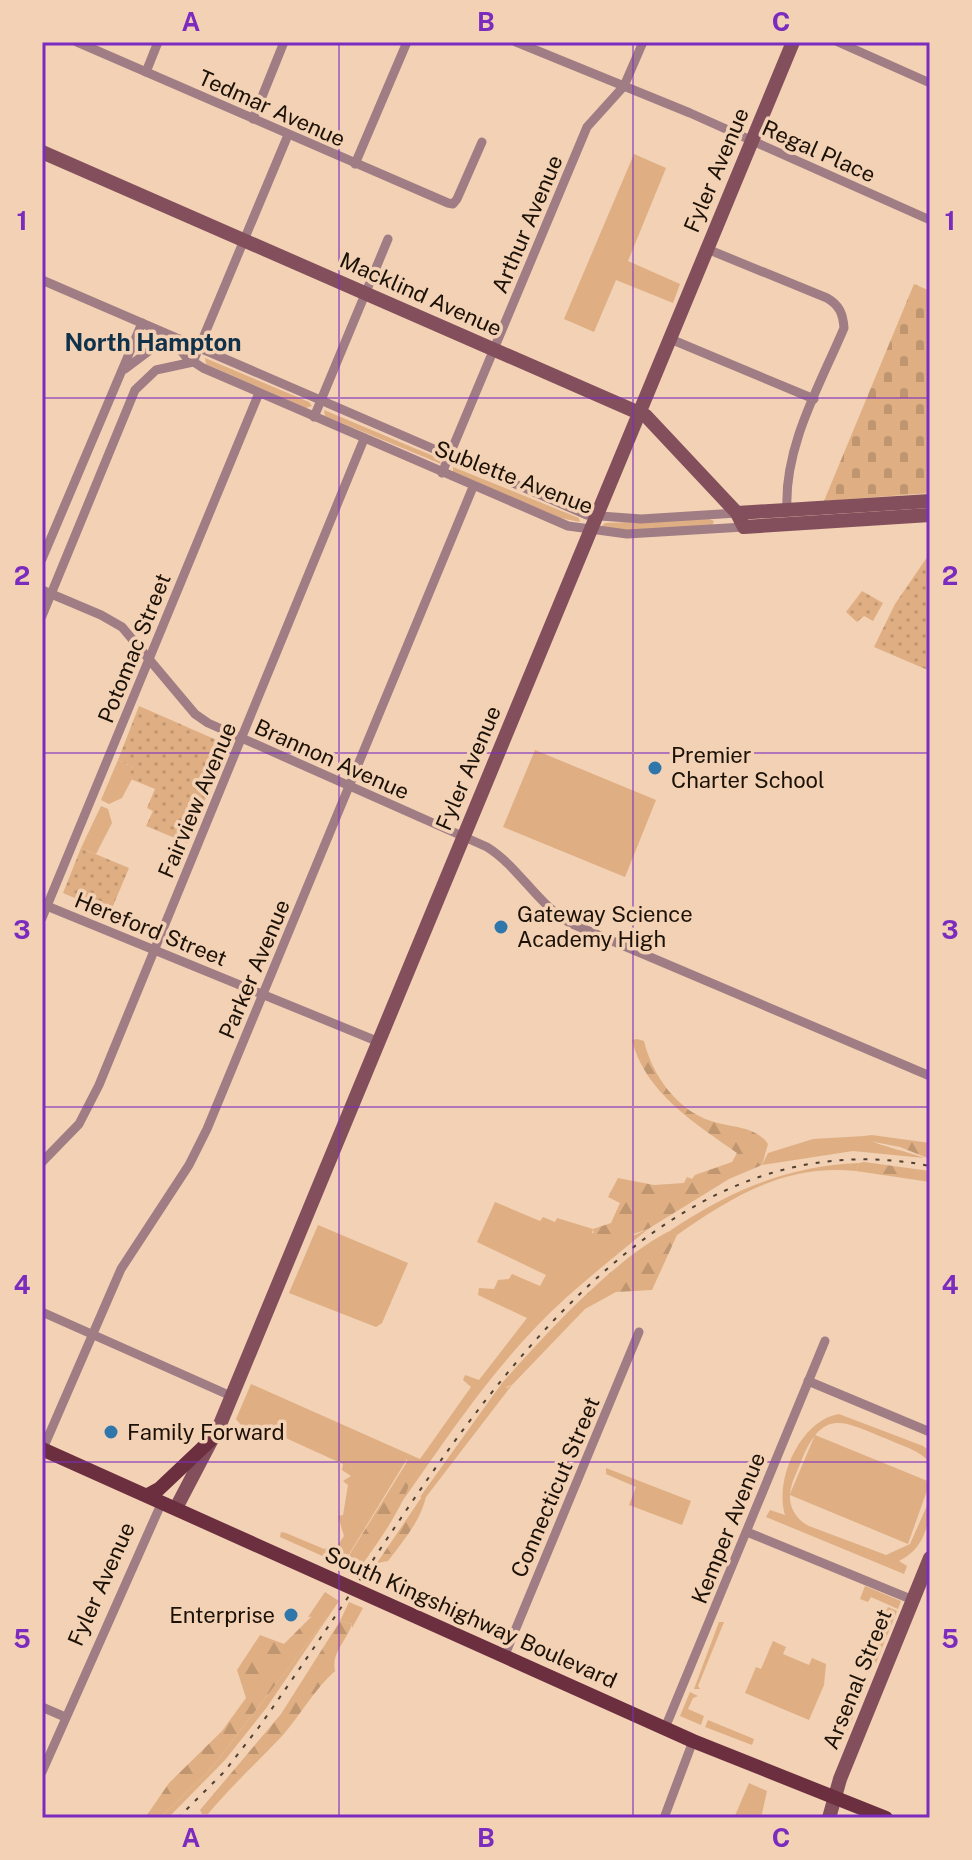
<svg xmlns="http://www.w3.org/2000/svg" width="972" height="1860" font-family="'Public Sans',sans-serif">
<defs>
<pattern id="forest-firs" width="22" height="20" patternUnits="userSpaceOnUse" patternTransform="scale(2)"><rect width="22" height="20" fill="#dfaf83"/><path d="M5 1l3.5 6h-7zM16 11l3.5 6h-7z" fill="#bf9670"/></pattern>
<pattern id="cemetery-stones" width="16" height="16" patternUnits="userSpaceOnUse" patternTransform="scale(2)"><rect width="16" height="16" fill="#dfaf83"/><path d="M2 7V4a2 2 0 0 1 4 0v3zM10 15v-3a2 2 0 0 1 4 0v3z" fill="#bf9670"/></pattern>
<pattern id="park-dots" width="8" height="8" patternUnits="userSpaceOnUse" patternTransform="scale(2)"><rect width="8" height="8" fill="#dfaf83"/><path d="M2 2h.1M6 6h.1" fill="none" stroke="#bf9670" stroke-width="1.8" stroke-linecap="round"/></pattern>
</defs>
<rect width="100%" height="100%" fill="#f2d1b4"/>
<g fill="#dfaf83">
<polygon points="634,154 666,168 628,261 680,284 673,303 616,280 594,332 564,319"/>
<polygon points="205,358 309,402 312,406 306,408 206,364"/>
<polygon points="324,410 438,458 441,464 325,416"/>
<polygon points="453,467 579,518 580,522 560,518 453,472"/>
<polygon points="709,519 714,521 712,526 631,531 600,528 605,523"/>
<polygon points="535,750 656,800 625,877 503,827"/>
<polygon points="118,760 133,767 129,777 132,779 122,798 109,804 101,800"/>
<polygon points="101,806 108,809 112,823 96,854 81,848"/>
<path d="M 864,1136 C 869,1144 911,1152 924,1158 L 853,1151 L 762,1165 L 768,1153 L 813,1139 Z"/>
<path d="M 859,1163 L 856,1171 C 785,1164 733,1196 677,1235 L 671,1230 C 730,1191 787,1166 859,1163 Z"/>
<path d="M 495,1202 L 540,1221 L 543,1217 L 555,1222 L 557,1218 L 593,1229 L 592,1233 L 635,1235 L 648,1229 C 610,1261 570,1291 536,1327 C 485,1380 444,1442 401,1503 L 408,1481 L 407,1459 L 348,1556 L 358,1567 L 356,1571 L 280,1537 L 281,1532 L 286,1533 L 324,1549 L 338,1545 L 344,1536 L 338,1516 L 343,1515 L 348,1485 L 343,1481 L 351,1476 L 342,1470 L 343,1464 L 268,1430 L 264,1435 L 241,1425 L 236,1419 L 251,1384 L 420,1459 L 471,1387 L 463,1380 L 465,1375 L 479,1380 L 527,1318 L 478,1295 L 479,1288 L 494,1289 L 498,1280 L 509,1279 L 512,1274 L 540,1286 L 546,1275 L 477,1242 Z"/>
<polygon points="318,1225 408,1263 382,1323 376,1327 289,1293"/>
<polygon points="502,1383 507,1388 512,1385 426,1497 420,1497"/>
<path d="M 839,1414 L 923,1446 L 930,1451 L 930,1463 C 920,1450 902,1446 887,1439 C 844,1422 824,1407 802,1459 C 798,1470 791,1482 790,1494 L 815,1435 L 930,1482 L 908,1544 L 790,1495 C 789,1508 797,1520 809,1526 L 886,1555 L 910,1544 L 930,1499 C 930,1524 924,1549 899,1561 L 907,1566 L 904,1574 L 766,1517 L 770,1510 L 785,1515 C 774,1479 801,1420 839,1414 Z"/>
<polygon points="606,1468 691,1501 682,1525 629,1505 636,1487 606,1474"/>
<polygon points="865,1586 901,1601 898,1609 871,1597 868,1602 860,1599"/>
<polygon points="325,1592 339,1601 267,1707 225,1760 168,1818 160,1818 210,1770 326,1619 325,1615 308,1617"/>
<polygon points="349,1602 363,1608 352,1628 352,1624 340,1621"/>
<polygon points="888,1607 897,1611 876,1663 866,1659"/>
<polygon points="719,1622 724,1622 698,1686 700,1689 694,1689"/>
<polygon points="773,1641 786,1647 783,1654 809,1665 812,1658 826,1664 824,1685 809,1720 745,1693 756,1667 761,1669"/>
<polygon points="858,1677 867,1683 848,1730 839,1726"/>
<polygon points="690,1692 698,1696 693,1698 688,1709 704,1716 701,1725 680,1716"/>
<polygon points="708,1720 754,1739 752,1745 705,1727"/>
<polygon points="749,1783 767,1791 761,1818 734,1818"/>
</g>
<g fill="url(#forest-firs)">
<path d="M 637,1039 L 644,1041 C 652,1075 677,1110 711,1121 C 730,1128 755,1125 768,1144 L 762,1165 L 729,1179 L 648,1229 L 622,1238 L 594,1236 L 593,1229 L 611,1223 L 620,1203 L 608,1197 L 618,1178 L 654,1185 L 684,1183 L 687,1177 L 692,1179 L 695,1175 L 732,1162 L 737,1153 C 696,1124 645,1093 632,1040 Z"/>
<polygon points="872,1135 930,1143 930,1159 900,1147 864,1140 864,1136"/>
<polygon points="864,1162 930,1171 930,1182 856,1171 859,1163"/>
<path d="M 674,1229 L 677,1235 L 652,1290 L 616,1292 L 585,1309 L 512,1385 L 503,1388 L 502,1383 C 543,1337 618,1254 674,1229 Z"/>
<path d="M 410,1457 C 422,1486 376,1544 360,1568 L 348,1557 Z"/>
<path d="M 423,1495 L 426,1497 C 420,1522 403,1541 388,1561 L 377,1563 Z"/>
<polygon points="314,1614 325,1615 326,1619 210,1770 160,1818 145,1818 169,1783 222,1731 246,1698 237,1670 260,1635 284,1644"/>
<path d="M 340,1621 L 352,1624 C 347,1641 331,1652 335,1671 C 314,1690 301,1714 283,1735 C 258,1762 231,1786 208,1814 L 202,1814 L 200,1810 L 281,1714 Z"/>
</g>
<polygon fill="url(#cemetery-stones)" points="914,284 930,291 930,493 824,501"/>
<g fill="url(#park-dots)">
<polygon points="930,553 930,671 874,647 895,604"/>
<polygon points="862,591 883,603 873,621 864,616 857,622 846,612"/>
<polygon points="139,706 228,745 187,843 146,826 153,811 147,808 155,789 128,778 133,767 118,760"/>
<polygon points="81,848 129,868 110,913 63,893"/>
</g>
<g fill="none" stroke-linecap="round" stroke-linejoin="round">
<g stroke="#a07c84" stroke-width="9">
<polyline points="77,42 448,203 453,204 457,199 482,142"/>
<polyline points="516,42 690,113 930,220"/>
<polyline points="838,42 930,83"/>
<polyline points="146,72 158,42"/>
<polyline points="253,119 284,42"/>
<polyline points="355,164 407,42"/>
<path d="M 707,249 L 827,298 C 839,305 843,313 844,328 C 820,385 784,446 787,509"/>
<polyline points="42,280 587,515 641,519 737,513"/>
<polyline points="170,337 186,357 203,368 568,526 627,534 744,527"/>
<polyline points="668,338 814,399"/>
<polyline points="125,369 153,348 178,343"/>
<polyline points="314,417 388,239"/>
<polyline points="442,473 587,127 624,86 643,42"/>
<polyline points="42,559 142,323"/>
<path d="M 42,590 L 101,615 L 122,627 L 195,714 L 208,723 L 487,847 C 519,867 536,903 570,923 L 930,1076"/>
<polyline points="42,616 135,390 156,370 193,362 288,135"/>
<polyline points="42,904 379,1042"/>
<polyline points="42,918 259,393"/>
<polyline points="42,1162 79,1124 99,1085 364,439"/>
<polyline points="42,1312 231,1396"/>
<polyline points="808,1381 930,1432"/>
<polyline points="42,1451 121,1269 189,1165 207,1129 473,487"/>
<polyline points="747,1532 913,1600"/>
<polyline points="504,1657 639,1332"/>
<polyline points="42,1707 65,1717"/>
<polyline points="665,1728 825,1341"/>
<polyline points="42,1772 162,1502"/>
<polyline points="664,1818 693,1741"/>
</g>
<g stroke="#834f5c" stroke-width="14">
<polyline points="42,152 646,416 737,513 744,527 930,515"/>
<polyline points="737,513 930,501"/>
<polyline points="176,1508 221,1422 793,42"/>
<polyline points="829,1818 840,1779 930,1558"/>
</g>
<g stroke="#6c2f40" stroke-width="14">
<polyline points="42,1449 693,1741 886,1818"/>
<polyline points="148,1495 159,1489 214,1437"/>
</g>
<path stroke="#504031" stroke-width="2" stroke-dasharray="4 8" stroke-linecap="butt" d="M 178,1818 L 224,1772 L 259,1727 C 295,1676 330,1624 365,1572 C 489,1385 668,1113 930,1166"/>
</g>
<path fill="none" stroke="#7b2cbf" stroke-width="2" stroke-opacity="0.55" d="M 339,42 L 339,1818M 633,42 L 633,1818M 42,398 L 930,398M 42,753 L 930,753M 42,1107 L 930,1107M 42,1462 L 930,1462"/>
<g fill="#2f77ab" stroke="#f2d1b4" stroke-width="3">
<circle cx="655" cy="768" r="8"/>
<circle cx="501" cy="927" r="8"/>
<circle cx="111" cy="1432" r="8"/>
<circle cx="291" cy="1615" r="8"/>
</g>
<g text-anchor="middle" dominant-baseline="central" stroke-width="7" stroke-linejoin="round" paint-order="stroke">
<g font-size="22" fill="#1c1106" stroke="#f2d1b4">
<text transform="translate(272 108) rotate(24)">Tedmar Avenue</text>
<text transform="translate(819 151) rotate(24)">Regal Place</text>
<text transform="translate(716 170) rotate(-67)">Fyler Avenue</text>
<text transform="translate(527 224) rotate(-67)">Arthur Avenue</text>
<text transform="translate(421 294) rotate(24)">Macklind Avenue</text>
<text transform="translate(514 477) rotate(21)">Sublette Avenue</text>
<text transform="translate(134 648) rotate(-68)">Potomac Street</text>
<text transform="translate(332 759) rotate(24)">Brannon Avenue</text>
<text transform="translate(468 768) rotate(-67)">Fyler Avenue</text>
<text transform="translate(197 800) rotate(-67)">Fairview Avenue</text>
<text transform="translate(151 929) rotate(22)">Hereford Street</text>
<text transform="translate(254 969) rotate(-67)">Parker Avenue</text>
<text transform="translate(555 1487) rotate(-67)">Connecticut Street</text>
<text transform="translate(728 1528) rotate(-68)">Kemper Avenue</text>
<text transform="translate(101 1584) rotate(-66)">Fyler Avenue</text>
<text transform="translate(471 1617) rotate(24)">South Kingshighway Boulevard</text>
<text transform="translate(857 1679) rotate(-68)">Arsenal Street</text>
</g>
<g font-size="22" fill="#1c1106" stroke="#f2d1b4" text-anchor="start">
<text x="671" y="755">Premier<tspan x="671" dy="25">Charter School</tspan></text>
<text x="517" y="914">Gateway Science<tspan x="517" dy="25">Academy High</tspan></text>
<text x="127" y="1432">Family Forward</text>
<text x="275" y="1615" text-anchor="end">Enterprise</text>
</g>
<g font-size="24" font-weight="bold" fill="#0f314a" stroke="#f2d1b4">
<text x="153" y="342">North Hampton</text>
</g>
</g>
<rect width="972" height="1860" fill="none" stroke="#f2d1b4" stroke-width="88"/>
<rect x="44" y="44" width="884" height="1772" fill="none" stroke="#7b2cbf" stroke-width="3"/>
<g font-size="26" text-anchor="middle" font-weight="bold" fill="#7b2cbf">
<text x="191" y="31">A</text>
<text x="486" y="31">B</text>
<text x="781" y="31">C</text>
<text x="22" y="230">1</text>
<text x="950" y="230">1</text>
<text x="22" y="585">2</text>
<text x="950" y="585">2</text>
<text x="22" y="939">3</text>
<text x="950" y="939">3</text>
<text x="22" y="1294">4</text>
<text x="950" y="1294">4</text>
<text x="22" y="1648">5</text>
<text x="950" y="1648">5</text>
<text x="191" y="1847">A</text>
<text x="486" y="1847">B</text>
<text x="781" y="1847">C</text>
</g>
</svg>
